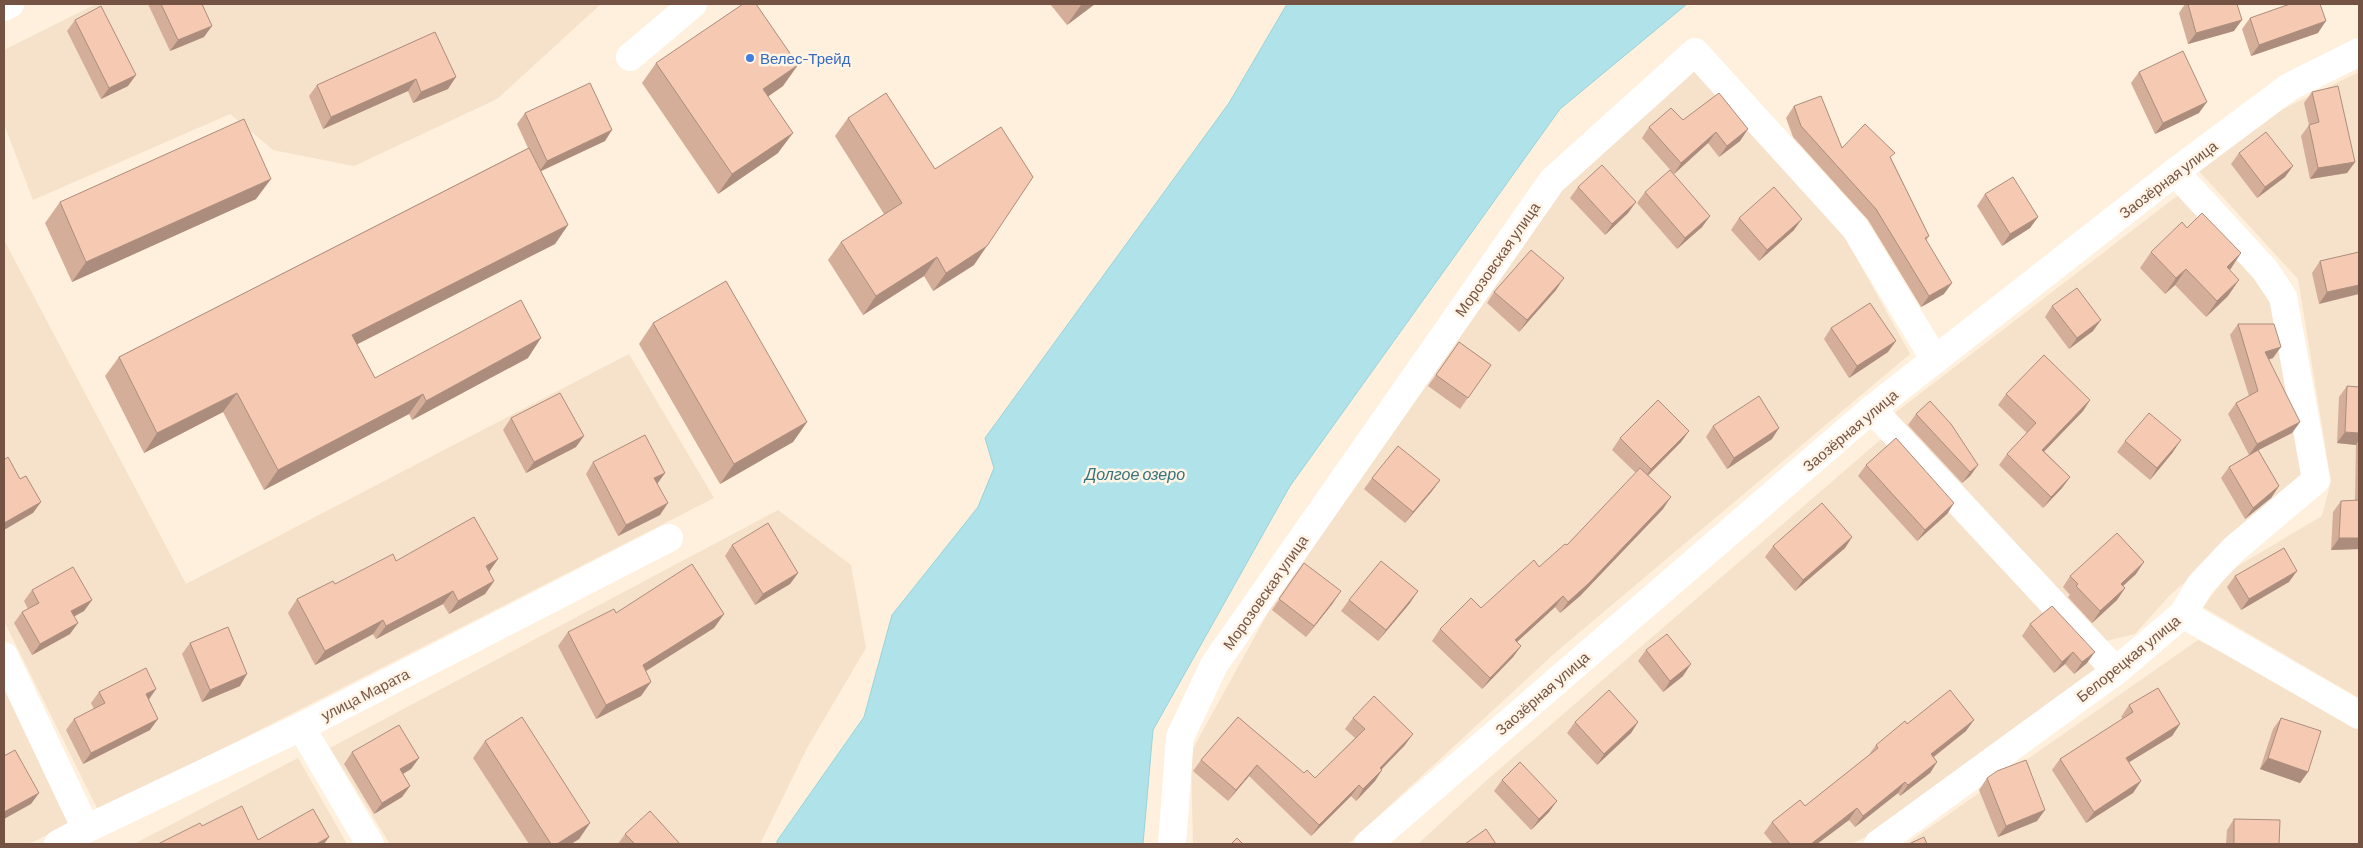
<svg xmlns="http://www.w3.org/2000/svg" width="2363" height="848" font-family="Barlow,sans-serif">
<rect width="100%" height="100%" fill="#fef0dc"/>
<g fill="#f6e1ca">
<polygon points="96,4 601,4 497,99 354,166 273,150 230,114 33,200 4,124 4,50"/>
<polygon points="1696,63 1838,225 1910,354 1556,652 1348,844 1193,844 1191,752 1285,582 1558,187"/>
<polygon points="2359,72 2359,698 2203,607 2231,570 2322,516 2331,481 2298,279 2198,170 2279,111"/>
<polygon points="2181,193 2279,298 2311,473 2170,595 2135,634 2106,641 2080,619 1887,419"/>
<polygon points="4,240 186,584 629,354 714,498 99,812 4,621"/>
<polygon points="1887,434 2102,665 1868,836 1851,844 1418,844 1487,780"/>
<polygon points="778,510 851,565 866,648 807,748 760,844 390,844 330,748"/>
<polygon points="2198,640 2359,723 2359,844 1906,844"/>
<polygon points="4,686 71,823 29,844 4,844"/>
<polygon points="298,758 347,844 134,844"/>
</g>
<polygon fill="#b0e3e9" stroke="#96d3db" points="1287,4 1687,4 1560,109 1290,486 1153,730 1143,844 777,844 777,841 864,717 892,615 978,507 994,468 985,438 1229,103"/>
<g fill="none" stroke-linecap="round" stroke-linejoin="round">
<g stroke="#fff" stroke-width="28">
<polyline points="4,7 10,4"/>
<polyline points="630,57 693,4"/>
<polyline points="1872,409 2116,671"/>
<polyline points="2183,614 2359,715"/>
<polyline points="4,656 86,829"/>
<polyline points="301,727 370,844"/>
<polyline points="58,844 86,829 301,727 669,538"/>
<polyline points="1172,844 1180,737 1214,665 1552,181 1695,52 1855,228 1935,360"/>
<polyline points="1368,844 1872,409 2175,172 2289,87 2359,52"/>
<polyline points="1878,844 2116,671 2183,614 2200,585 2233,550 2316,480 2283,297 2265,270 2175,172"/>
</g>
</g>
<g fill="#d4ae99">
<polygon points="148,4 202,4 204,37 170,51"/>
<polygon points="1050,4 1095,4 1067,25"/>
<polygon points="2185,4 2237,4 2234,31 2188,44 2179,13"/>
<polygon points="2250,18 2318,33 2251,56 2242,29"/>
<polygon points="75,20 128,86 101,99 67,31"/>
<polygon points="435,32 448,89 413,103 408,91 323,129 309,96 317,85"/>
<polygon points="656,63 783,86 768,96 778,153 718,194 642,83"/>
<polygon points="2139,72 2199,113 2155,134 2131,83"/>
<polygon points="2312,92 2355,162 2347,173 2310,179 2301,136 2309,125 2304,103"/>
<polygon points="1794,106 1842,148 1891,158 1929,236 1926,241 1944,294 1921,307 1868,220 1793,137 1786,118"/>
<polygon points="525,113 605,141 541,171 568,225 555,244 357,344 375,378 528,358 412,420 409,414 264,490 223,412 144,453 105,376 119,357 528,148 517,124"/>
<polygon points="848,118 974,265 933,291 924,276 863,315 828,260 841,242 884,214 835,136"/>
<polygon points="1683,120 1748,129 1740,141 1719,157 1708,143 1674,174 1642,138 1649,127"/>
<polygon points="2239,153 2285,177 2257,198 2231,164"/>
<polygon points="1578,187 1636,202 1628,213 1605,235 1570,198"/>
<polygon points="1645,192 1710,216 1702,227 1677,249 1637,203"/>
<polygon points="1985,194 2038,217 2030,228 2002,246 1977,206"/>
<polygon points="256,199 72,282 45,223 60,202"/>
<polygon points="1739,218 1794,230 1759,261 1731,230"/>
<polygon points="2151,252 2229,270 2228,296 2206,317 2175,285 2165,294 2140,268"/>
<polygon points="2359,252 2319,304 2312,273 2320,261"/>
<polygon points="1556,290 1519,332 1487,303 1494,292"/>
<polygon points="2052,306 2093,331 2069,349 2045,317"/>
<polygon points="653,323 807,422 793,442 720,484 639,344"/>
<polygon points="2238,324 2273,358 2268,360 2300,422 2292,433 2258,450 2279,486 2271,498 2245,519 2221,478 2229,467 2249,455 2228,414 2236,403 2249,396 2230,335"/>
<polygon points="1831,328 1888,352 1849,378 1824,339"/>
<polygon points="1459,342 1491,365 1460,409 1428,386"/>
<polygon points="2347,386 2359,387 2359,549 2331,550 2333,512 2341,501 2355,500 2356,445 2337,443 2339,397"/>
<polygon points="2006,394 2090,400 2083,411 2044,451 2070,477 2062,488 2043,508 1999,465 2007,454 2027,433 1998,405"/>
<polygon points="1916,414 1978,465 1970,476 1962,483 1908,425"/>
<polygon points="511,418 576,447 526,473 503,430"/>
<polygon points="1713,426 1772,439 1727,469 1706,437"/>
<polygon points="1689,431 1681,442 1648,476 1663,509 1580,596 1560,613 1555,607 1517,642 1521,646 1513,657 1482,689 1432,641 1440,629 1481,608 1539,567 1567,545 1636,473 1612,450 1620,438"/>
<polygon points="2125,441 2173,452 2150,480 2117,452"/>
<polygon points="593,462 665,473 657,484 660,515 618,536 586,474"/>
<polygon points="1866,465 1954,503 1947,514 1917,541 1858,476"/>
<polygon points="1372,478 1440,480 1432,491 1405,523 1364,489"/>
<polygon points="1852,537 1845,548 1795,591 1765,557 1773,546"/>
<polygon points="732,545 798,573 790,584 755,605 725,556"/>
<polygon points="498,559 489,572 494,581 485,594 449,614 443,604 376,639 373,634 315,665 288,613 297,599 396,561"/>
<polygon points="1304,563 1333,603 1306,637 1272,610"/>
<polygon points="2136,574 2123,586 2125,588 2117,600 2092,623 2068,597 2070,595 2063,587 2070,576"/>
<polygon points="2235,576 2289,582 2241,610 2227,587"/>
<polygon points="32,590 92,600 84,611 74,616 70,634 32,655 14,623 22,612 28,609 24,601"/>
<polygon points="1349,600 1410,603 1378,641 1341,611"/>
<polygon points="2052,606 2087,663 2074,674 2065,664 2054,673 2022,636 2030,624"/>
<polygon points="616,613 724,614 714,628 646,671 641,696 596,719 558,646 568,632"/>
<polygon points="190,643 240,686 202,702 182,654"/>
<polygon points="1646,650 1683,676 1663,692 1638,661"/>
<polygon points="156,689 149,700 150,730 83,764 66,730 74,719 94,709 91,703 99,692"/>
<polygon points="2129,705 2180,724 2172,736 2129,762 2141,781 2133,793 2086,823 2052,770 2060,759 2123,719 2121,717"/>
<polygon points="1238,717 1304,773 1315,778 1355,738 1345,729 1353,718 1405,745 1382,769 1375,781 1356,801 1351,796 1311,836 1249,776 1228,801 1193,771 1201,760"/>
<polygon points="2281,718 2308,772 2300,783 2260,769 2273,729"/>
<polygon points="1575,722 1638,722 1631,733 1597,765 1567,733"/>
<polygon points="1907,724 1966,731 1934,757 1937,762 1930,773 1900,796 1898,793 1855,827 1849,820 1817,844 1773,844 1764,833 1772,822 1805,806 1868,756 1876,745"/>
<polygon points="485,741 590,823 579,839 571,844 529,844 473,758"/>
<polygon points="352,752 419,758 411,769 403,774 410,786 402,797 374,814 344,764"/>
<polygon points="1987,778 2037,821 1998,837 1979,790"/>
<polygon points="1502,780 1549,812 1531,830 1494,791"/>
<polygon points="2234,819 2279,844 2226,844 2227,830"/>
<polygon points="625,834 680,844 618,844"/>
</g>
<g fill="#ac8d7d">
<polygon points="1083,4 1095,4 1067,25 1081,5"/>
<polygon points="2242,20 2234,31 2188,44 2196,33"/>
<polygon points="2326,21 2318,33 2251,56 2259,45"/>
<polygon points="212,26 204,37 170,51 178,40"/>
<polygon points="798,65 783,86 749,110 763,89"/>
<polygon points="136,75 128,86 101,99 109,88"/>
<polygon points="456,77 448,89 413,103 421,92"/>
<polygon points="416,79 408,91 323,129 331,117"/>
<polygon points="2207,102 2199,113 2155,134 2163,123"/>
<polygon points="1748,129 1740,141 1719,157 1727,146"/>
<polygon points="612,130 605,141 539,172 547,161"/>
<polygon points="1716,132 1708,143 1674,174 1681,163"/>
<polygon points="793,133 778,153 718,194 732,174"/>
<polygon points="2355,162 2347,173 2310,179 2318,168"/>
<polygon points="2293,166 2285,177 2257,198 2265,187"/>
<polygon points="271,179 256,199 72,282 86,262"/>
<polygon points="1636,202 1628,213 1605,235 1612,224"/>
<polygon points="1710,216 1702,227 1677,249 1685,238"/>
<polygon points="2038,217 2030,228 2002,246 2010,234"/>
<polygon points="1802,219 1794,230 1759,261 1767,250"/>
<polygon points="568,225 555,244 338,354 352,335"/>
<polygon points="987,246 974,265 933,291 946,273"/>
<polygon points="2241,253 2230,270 2227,267"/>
<polygon points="937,257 924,276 863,315 876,296"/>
<polygon points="2186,269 2175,285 2165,294 2176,278"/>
<polygon points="1564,278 1556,290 1519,332 1527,320"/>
<polygon points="2239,280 2228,296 2206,317 2217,301"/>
<polygon points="1952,283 1944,294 1921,307 1929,296"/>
<polygon points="2359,285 2359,294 2319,304 2327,292"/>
<polygon points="2101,320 2093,331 2069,349 2077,338"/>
<polygon points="541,338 528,358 412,420 426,401"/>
<polygon points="1896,341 1888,352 1849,378 1857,366"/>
<polygon points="2281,347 2273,358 2257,363 2265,352"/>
<polygon points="237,393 223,412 144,453 157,433"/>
<polygon points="423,394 409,414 264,490 278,470"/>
<polygon points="2090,400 2083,411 2035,461 2042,450"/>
<polygon points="807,422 793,442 720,484 734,464"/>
<polygon points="2300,422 2292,433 2249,455 2257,444"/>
<polygon points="1779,428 1772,439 1727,469 1734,458"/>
<polygon points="1689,431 1681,442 1643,480 1651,469"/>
<polygon points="2345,432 2359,433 2359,440 2356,445 2337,443"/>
<polygon points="584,436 576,447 526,473 534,462"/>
<polygon points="2181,440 2173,452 2150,480 2157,468"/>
<polygon points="1978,465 1970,476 1962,483 1970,472"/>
<polygon points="665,473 657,484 654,478"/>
<polygon points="2070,477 2062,488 2043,508 2051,497"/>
<polygon points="1440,480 1432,491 1405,523 1413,512"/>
<polygon points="2279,486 2271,498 2245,519 2253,508"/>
<polygon points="1671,497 1663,509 1580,596 1560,613 1568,602"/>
<polygon points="41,502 33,513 4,530 4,523"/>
<polygon points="668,503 660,515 618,536 626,525"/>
<polygon points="1954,503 1947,514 1917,541 1925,530"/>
<polygon points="1852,537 1845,548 1795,591 1803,580"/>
<polygon points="2339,538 2359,538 2359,549 2331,550"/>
<polygon points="498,559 488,573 486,566"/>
<polygon points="2144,562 2136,574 2113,595 2121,584"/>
<polygon points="2297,571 2289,582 2241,610 2249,599"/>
<polygon points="798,573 790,584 755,605 763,594"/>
<polygon points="494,581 485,594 449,614 458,601"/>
<polygon points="2125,588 2117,600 2092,623 2100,611"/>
<polygon points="453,591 443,604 376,639 386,626"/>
<polygon points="1341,591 1333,603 1306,637 1314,626"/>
<polygon points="1418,591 1410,603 1378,641 1386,630"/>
<polygon points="1563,596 1555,607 1507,651 1515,640"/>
<polygon points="92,600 84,611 64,622 71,611"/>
<polygon points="724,614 714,628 633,679 643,665"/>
<polygon points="383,620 373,634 315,665 325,651"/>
<polygon points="78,623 70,634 32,655 40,644"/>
<polygon points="1521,646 1513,657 1482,689 1490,678"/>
<polygon points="2073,652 2065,664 2054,673 2062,662"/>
<polygon points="2095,652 2087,663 2074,674 2082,662"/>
<polygon points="1691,664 1683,676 1663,692 1670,681"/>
<polygon points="247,674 240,686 202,702 210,690"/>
<polygon points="651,682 641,696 596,719 606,705"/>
<polygon points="156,689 148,700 146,694"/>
<polygon points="158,719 150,730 83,764 91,753"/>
<polygon points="1974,720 1966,731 1923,765 1931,754"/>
<polygon points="1638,722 1631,733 1597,765 1604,754"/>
<polygon points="2180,724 2172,736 2118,769 2126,758"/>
<polygon points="1413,734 1405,745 1372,779 1380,768"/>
<polygon points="419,758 411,769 392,780 400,769"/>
<polygon points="2268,758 2308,772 2300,783 2260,769"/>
<polygon points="1937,762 1930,773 1900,796 1908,785"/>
<polygon points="1257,765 1249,776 1228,801 1236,790"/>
<polygon points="1382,770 1375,781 1356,801 1363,789"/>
<polygon points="2141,781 2133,793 2086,823 2094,812"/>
<polygon points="1905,782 1898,793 1855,827 1863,816"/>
<polygon points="1359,785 1351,796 1311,836 1319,825"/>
<polygon points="410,786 402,797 374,814 382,803"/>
<polygon points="39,793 31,804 4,819 4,812"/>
<polygon points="1557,801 1549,812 1531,830 1539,819"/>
<polygon points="1857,808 1849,820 1817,844 1811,844"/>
<polygon points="2045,810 2037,821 1998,837 2006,826"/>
<polygon points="590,823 579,839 571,844 557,844"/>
<polygon points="329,837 324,844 317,844 318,843"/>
</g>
<g fill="#f6cab2" stroke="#ac8d7d">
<polygon points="161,4 202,4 212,26 178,40"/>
<polygon points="743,4 756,4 798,65 763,89 793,133 732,174 656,63"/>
<polygon points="2188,4 2237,4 2242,20 2196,33"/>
<polygon points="2290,4 2320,4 2326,21 2259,45 2250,18"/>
<polygon points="101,6 136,75 109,88 75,20"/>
<polygon points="435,32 456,77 421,92 416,79 331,117 317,85"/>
<polygon points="2183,51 2207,102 2163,123 2139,72"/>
<polygon points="590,83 612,130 547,161 525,113"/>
<polygon points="2338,86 2355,162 2318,168 2309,125 2319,122 2312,92"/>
<polygon points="886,93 935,169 1001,127 1033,177 987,246 946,273 937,257 876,296 841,242 902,203 848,118"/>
<polygon points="1719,93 1748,129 1727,146 1716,132 1681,163 1649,127 1671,108 1683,120"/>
<polygon points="1821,96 1842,148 1865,124 1895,153 1890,157 1929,236 1925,238 1952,283 1929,296 1876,209 1801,126 1794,106"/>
<polygon points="244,119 271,179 86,262 60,202"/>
<polygon points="2266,132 2293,166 2265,187 2239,153"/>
<polygon points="529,148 568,225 352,335 375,378 521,300 541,338 426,401 423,394 278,470 237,393 157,433 119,357"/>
<polygon points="1602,165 1636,202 1612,224 1578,187"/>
<polygon points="1670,170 1710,216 1685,238 1645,192"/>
<polygon points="2013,177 2038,217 2010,234 1985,194"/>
<polygon points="1774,187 1802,219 1767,250 1739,218"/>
<polygon points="2202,213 2241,253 2227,267 2239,280 2217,301 2186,269 2176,278 2151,252 2182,222 2187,228"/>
<polygon points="1531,250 1564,278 1527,320 1494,292"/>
<polygon points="2359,252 2359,285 2327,292 2320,261"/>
<polygon points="726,281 807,422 734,464 653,323"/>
<polygon points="2077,288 2101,320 2077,338 2052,306"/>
<polygon points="1870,303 1896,341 1857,366 1831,328"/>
<polygon points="2238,324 2274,324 2281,347 2265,352 2300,422 2257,444 2236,403 2258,391"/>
<polygon points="1459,342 1491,365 1468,398 1436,375"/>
<polygon points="2044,355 2090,400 2042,450 2070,477 2051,497 2007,454 2036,423 2006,394"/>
<polygon points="2347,386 2359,387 2359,433 2345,432"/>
<polygon points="560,393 584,436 534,462 511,418"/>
<polygon points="1759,396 1779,428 1734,458 1713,426"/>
<polygon points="1658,400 1689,431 1651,469 1620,438"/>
<polygon points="1930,401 1951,424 1978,465 1970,472 1916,414"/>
<polygon points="2149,413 2181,440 2157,468 2125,441"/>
<polygon points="645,435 665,473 654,478 668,503 626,525 593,462"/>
<polygon points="1896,438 1954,503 1925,530 1866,465"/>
<polygon points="1398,446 1440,480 1413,512 1372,478"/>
<polygon points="2258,450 2279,486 2253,508 2229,467"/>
<polygon points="8,457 20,479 26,476 41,502 4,523 4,460"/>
<polygon points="1640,468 1671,497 1588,584 1568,602 1563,596 1515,640 1521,646 1490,678 1440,629 1471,598 1481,608 1534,560 1539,567 1565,544 1567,545"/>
<polygon points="2359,500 2359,538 2339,538 2341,501"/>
<polygon points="1822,503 1852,537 1803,580 1773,546"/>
<polygon points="474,517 498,559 486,566 494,581 458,601 453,591 386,626 383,620 325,651 297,599 333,581 335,584 393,554 396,561"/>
<polygon points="768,523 798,573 763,594 732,545"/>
<polygon points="2117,533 2144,562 2121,584 2125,588 2100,611 2076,586 2078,584 2070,576"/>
<polygon points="2284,548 2297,571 2249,599 2235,576"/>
<polygon points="1381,561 1418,591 1386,630 1349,600"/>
<polygon points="1304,563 1341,591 1314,626 1279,599"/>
<polygon points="692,564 724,614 643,665 651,682 606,705 568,632 614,609 616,613"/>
<polygon points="73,567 92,600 71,611 78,623 40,644 22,612 39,603 32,590"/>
<polygon points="2052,606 2095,652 2082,662 2073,652 2062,662 2030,624"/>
<polygon points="228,627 247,674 210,690 190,643"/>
<polygon points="1667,634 1691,664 1670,681 1646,650"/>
<polygon points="146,668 156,689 146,694 158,719 91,753 74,719 105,703 99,692"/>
<polygon points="2158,688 2180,724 2126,758 2141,781 2094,812 2060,759 2133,712 2129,705"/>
<polygon points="1609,690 1638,722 1604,754 1575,722"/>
<polygon points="1950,690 1974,720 1931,754 1937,762 1908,785 1905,782 1863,816 1857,808 1811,844 1790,844 1772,822 1800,800 1805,806 1878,748 1876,745 1905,721 1907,724"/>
<polygon points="1374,696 1413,734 1380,768 1382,770 1363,789 1359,785 1319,825 1257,765 1236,790 1201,760 1238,717 1304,773 1307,770 1315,778 1365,729 1353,718"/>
<polygon points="522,717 590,823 557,844 551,844 485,741"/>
<polygon points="2281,718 2321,731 2308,772 2268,758"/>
<polygon points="399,725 419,758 400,769 410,786 382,803 352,752"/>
<polygon points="15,750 39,793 4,812 4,756"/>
<polygon points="2026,760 2045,810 2006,826 1987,778 1997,771"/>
<polygon points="1520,762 1557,801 1539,819 1502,780"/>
<polygon points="242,806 258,840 313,809 329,837 318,843 318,844 158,844 200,823 202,826"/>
<polygon points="650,811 680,844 635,844 625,834"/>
<polygon points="2234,819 2280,820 2279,844 2234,844"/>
<polygon points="1486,829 1496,844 1465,844"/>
<polygon points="1924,837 1927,844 1909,844"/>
<polygon points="1237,838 1243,844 1231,844"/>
</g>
<circle fill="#3f7fe0" stroke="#fff4e5" stroke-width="2" cx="750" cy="58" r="5"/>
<g text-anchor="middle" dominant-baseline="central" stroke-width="5" stroke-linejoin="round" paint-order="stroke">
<g font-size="15" fill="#366cbe" stroke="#fff4e5" text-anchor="start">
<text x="760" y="58">Велес-Трейд</text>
</g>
<g font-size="15" fill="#755344" stroke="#fff4e5">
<text transform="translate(2168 179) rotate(-37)">Заозёрная улица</text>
<text transform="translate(1497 259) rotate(-55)">Морозовская улица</text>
<text transform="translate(1850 430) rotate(-40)">Заозёрная улица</text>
<text transform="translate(1265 592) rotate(-55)">Морозовская улица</text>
<text transform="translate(2128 658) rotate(-39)">Белорецкая улица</text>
<text transform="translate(1542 693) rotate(-41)">Заозёрная улица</text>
<text transform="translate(365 694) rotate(-27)">улица Марата</text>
</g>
<g font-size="16" font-style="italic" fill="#36747c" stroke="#fff4e5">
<text x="1135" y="473">Долгое озеро</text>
</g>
</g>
<rect width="2363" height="848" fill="none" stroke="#755344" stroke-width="10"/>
</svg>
